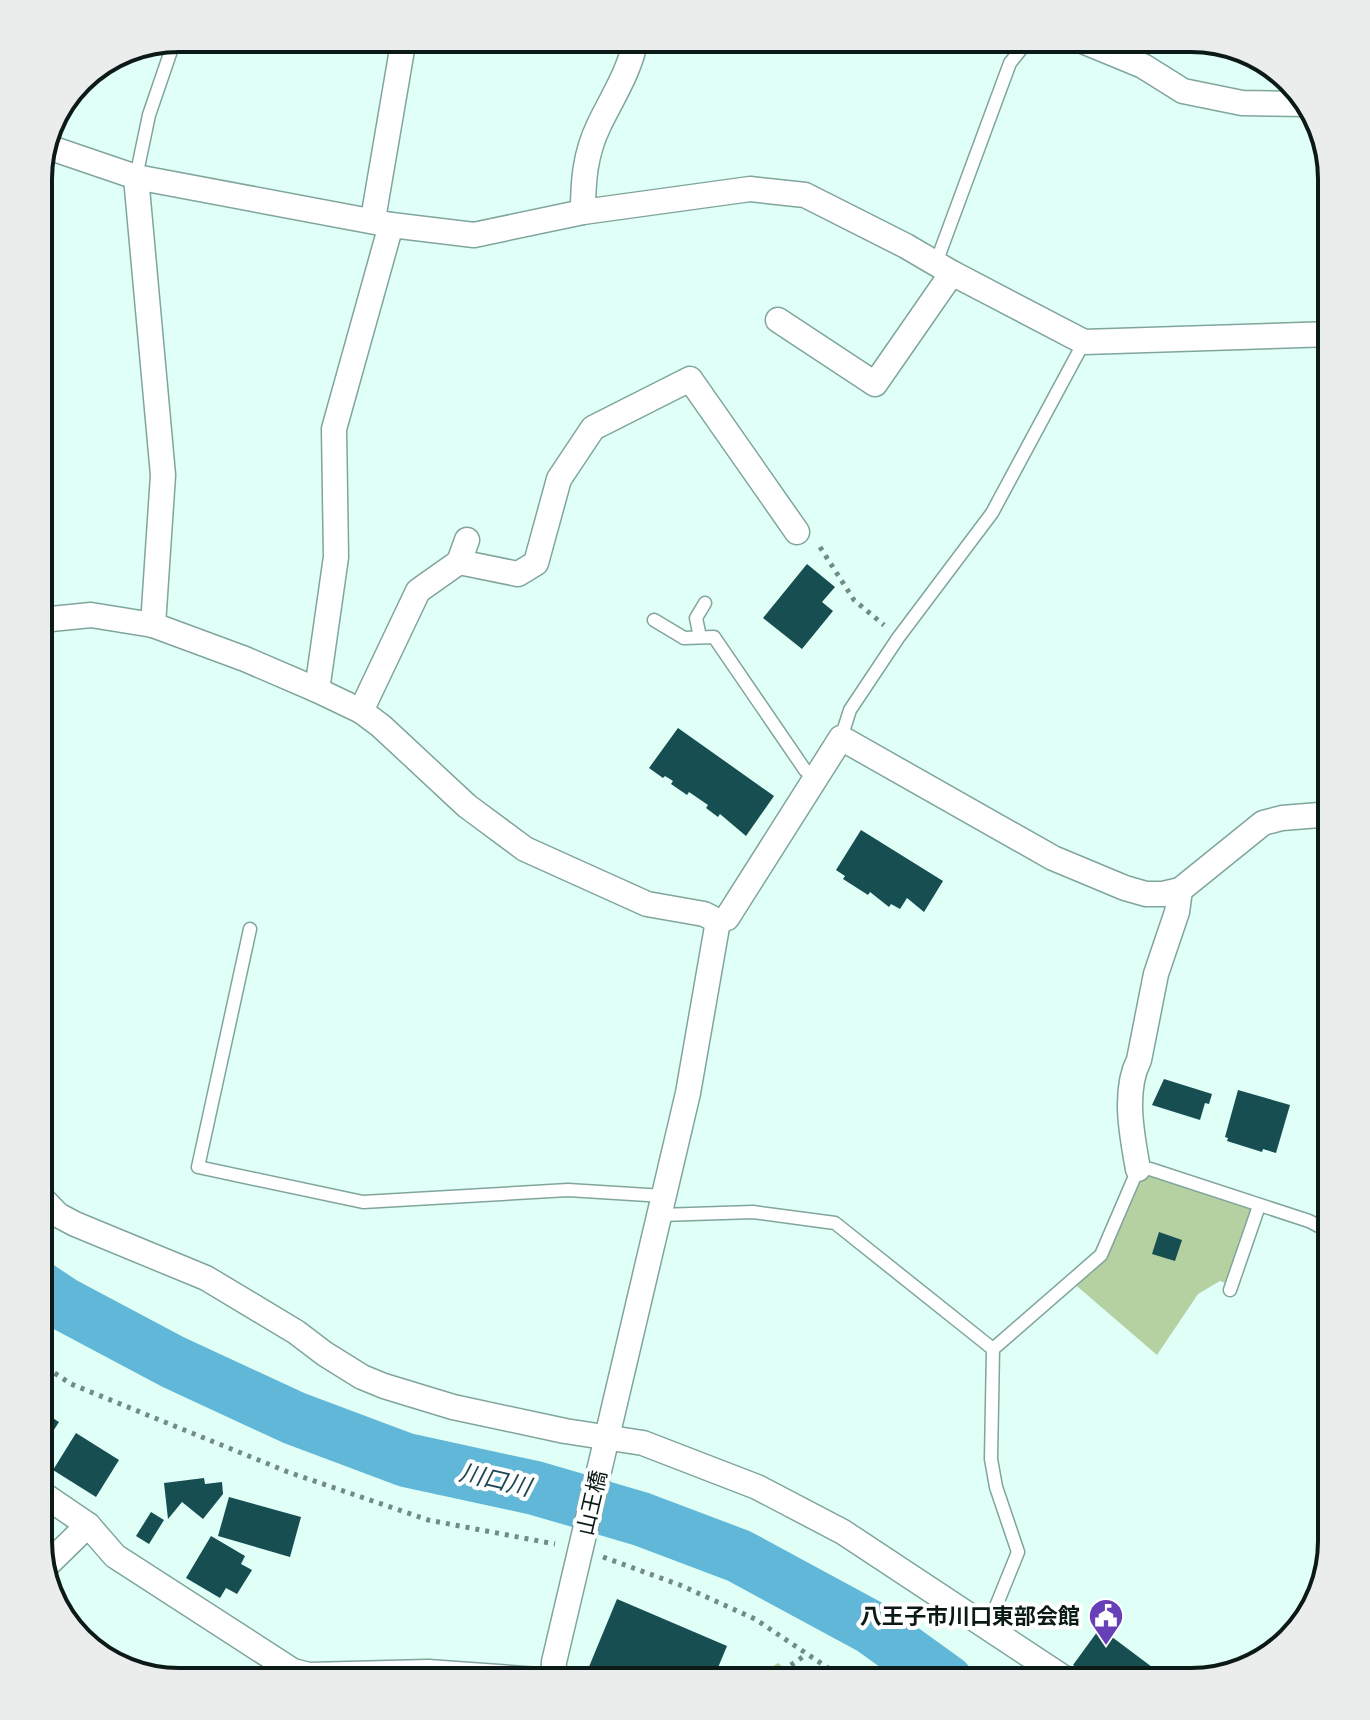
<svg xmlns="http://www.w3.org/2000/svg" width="1370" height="1720" font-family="'Times New Roman','Noto Sans JP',serif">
<rect width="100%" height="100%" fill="#dffff7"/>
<g fill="#b5d1a2">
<polygon points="1138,1169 1259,1206 1232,1285 1220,1281 1198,1294 1157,1355 1071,1281 1101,1255"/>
<polygon points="778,1663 803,1682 748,1682"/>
</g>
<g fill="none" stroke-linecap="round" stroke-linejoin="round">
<polyline stroke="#61b7d7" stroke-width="54" points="38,1287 62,1303 173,1362 294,1418 406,1460 535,1488 641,1519 739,1556 872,1628 947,1682"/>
</g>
<g fill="#164e52">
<polygon points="807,564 835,587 822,602 833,611 802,649 763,618"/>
<polygon points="678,728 774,796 746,836 720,814 718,817 706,808 708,805 689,792 687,795 671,784 673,781 665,776 663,778 649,768"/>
<polygon points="861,830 943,881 924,912 907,898 900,909 891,904 889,907 870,892 868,895 843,879 845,876 836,870"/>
<polygon points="1164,1079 1212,1094 1209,1104 1205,1103 1200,1120 1152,1105"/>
<polygon points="1238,1090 1290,1105 1276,1153 1263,1149 1262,1152 1227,1141 1228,1138 1225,1137"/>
<polygon points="1159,1232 1182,1240 1175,1261 1152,1254"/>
<polygon points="38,1409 59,1422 48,1439 42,1435 38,1441"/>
<polygon points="76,1433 119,1460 96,1497 53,1470"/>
<polygon points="204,1478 205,1484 222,1482 223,1494 203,1519 182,1502 168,1519 164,1483"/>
<polygon points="229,1497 301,1517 290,1557 218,1536"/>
<polygon points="151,1512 164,1520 149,1544 136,1536"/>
<polygon points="211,1536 245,1556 241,1564 252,1570 237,1594 226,1588 220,1598 186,1578"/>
<polygon points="617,1599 727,1646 712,1682 606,1682 586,1674"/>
<polygon points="1100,1628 1172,1682 1097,1682 1073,1665"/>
</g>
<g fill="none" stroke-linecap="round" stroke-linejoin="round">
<defs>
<g id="service">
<polyline points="136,177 149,115 175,39"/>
<polyline points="936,263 1010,63 1030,38"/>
<polyline points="654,620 684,638 714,637 805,770 817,777"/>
<polyline points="700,637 696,618 705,603"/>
<polyline points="841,738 850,710 898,638 992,513 1084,342"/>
<polyline points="250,929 198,1167 363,1202 568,1190 664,1196"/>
<polyline points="660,1215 753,1212 835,1223 993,1349"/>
<polyline points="1230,1290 1259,1206"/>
<polyline points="988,1626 1018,1552 996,1487 991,1459 993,1349 1101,1255 1138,1169 1150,1169 1309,1221 1332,1233"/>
</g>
<g id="minor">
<polyline points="1075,38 1143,66 1183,91 1242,103 1309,104"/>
<polyline points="45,146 136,177 391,225 474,235 583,212 750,189 805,195 906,246 952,273 1084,342 1332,334"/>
<polyline points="136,177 163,475 153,625"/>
<path d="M 583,212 C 583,181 585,154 599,125 C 613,96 630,71 636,38"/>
<polyline points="373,219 404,38"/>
<polyline points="778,320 875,384 952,273"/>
<polyline points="467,540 459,562 518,574 536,563 559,479 593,428 690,379 797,532"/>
<polyline points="38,622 41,620 91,615 153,625 245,659 317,690 361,711 381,726 467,806 525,849 647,904 704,914 718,921"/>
<polyline points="317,690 336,557 334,429 391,225"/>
<polyline points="361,711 418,591 459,562"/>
<polyline points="718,921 727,918 841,738 1053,858 1125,888 1146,894 1163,894 1180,890 1263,823 1282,818 1332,814"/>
<path d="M 1138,1169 C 1132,1136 1123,1091 1139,1060 L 1156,974 L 1177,912 L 1180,890"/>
<polyline points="38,1194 58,1215 75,1224 206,1278 296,1332 325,1354 362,1377 384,1386 453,1407 565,1431 643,1443 757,1487 843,1532 1070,1682"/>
<polyline points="38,1491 88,1525 115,1556 293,1671 309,1675 428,1672 553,1681"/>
<polyline points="46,1566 88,1525"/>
<polyline points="553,1682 554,1662 688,1093 718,921"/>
</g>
</defs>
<use href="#service" stroke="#80a59c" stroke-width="15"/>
<use href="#minor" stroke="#80a59c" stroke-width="27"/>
<g stroke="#738b85" stroke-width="5" stroke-dasharray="4 6" stroke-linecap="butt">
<polyline points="820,547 854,600 884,625"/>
<polyline points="38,1362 71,1384 288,1472 428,1520 555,1544"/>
<polyline points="603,1557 680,1585 755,1619 849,1682"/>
<polyline points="766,1682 807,1654"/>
</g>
<use href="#service" stroke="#fff" stroke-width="12"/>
<use href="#minor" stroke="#fff" stroke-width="24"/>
</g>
<defs>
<symbol id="civic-pin" viewBox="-11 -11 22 30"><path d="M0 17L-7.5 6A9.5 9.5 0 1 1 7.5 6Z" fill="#673fb7" stroke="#fff"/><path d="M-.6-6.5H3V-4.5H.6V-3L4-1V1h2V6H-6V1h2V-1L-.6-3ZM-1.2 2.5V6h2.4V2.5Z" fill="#fff"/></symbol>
</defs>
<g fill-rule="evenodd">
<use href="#civic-pin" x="1086" y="1596" width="40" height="54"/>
</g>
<g text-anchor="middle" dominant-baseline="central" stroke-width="8" stroke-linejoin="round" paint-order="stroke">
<g font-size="22" fill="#0b1a17" stroke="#fff">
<text transform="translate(592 1503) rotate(-77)">山王橋</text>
</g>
<g font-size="22" font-weight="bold" fill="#0b1a17" stroke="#fff" text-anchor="end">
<text x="1080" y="1616">八王子市川口東部会館</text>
</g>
<g font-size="24" font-style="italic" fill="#1f4654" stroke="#fff">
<text transform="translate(495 1480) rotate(13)">川口川</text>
</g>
</g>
<path d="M0 0H1370V1720H0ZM179 52H1191A127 127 0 0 1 1318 179V1541A127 127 0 0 1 1191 1668H179A127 127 0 0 1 52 1541V179A127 127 0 0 1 179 52Z" fill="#ebedec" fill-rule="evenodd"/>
<path fill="none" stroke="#0b1a17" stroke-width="4" d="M179 52H1191A127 127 0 0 1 1318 179V1541A127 127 0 0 1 1191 1668H179A127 127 0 0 1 52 1541V179A127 127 0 0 1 179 52Z"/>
</svg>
